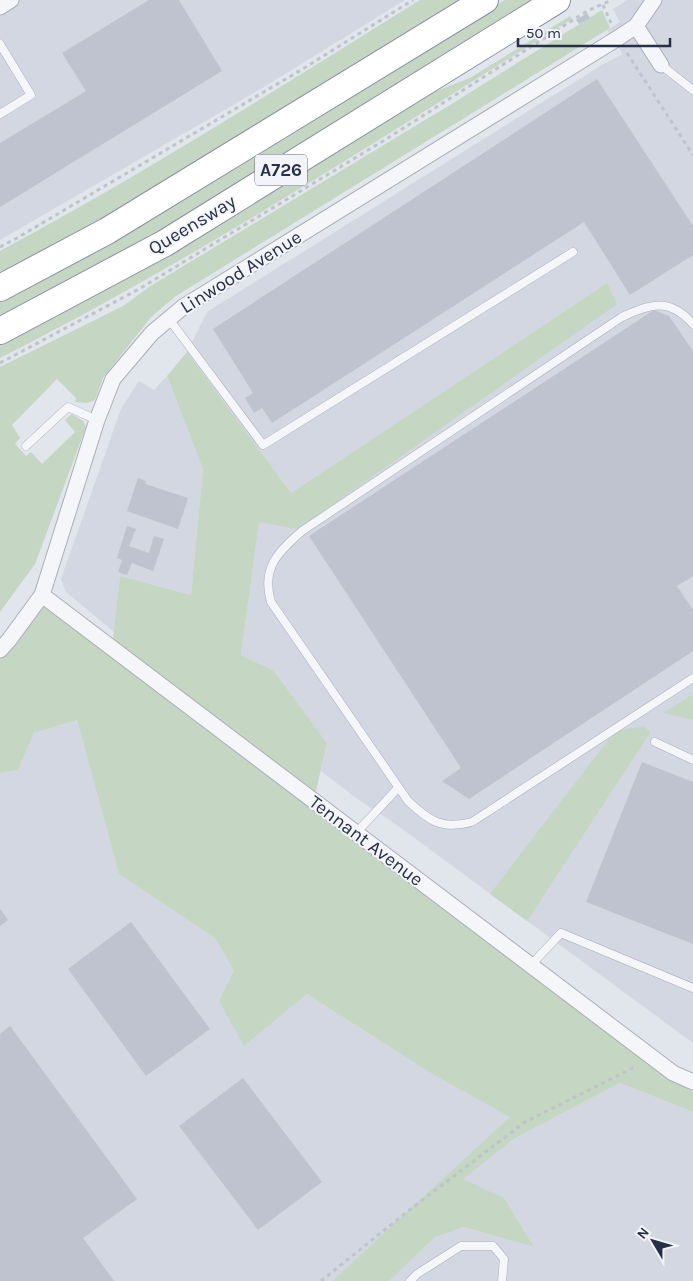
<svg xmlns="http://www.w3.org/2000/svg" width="693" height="1281" font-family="Karla,sans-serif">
<rect width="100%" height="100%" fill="#e1e5ec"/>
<g fill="#d2d7e1">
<polygon points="0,0 405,0 264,87 0,240"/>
<polygon points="628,0 693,0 693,694 664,713 693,720 693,1043 390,820 356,798 321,771 327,743 274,671 241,655 259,521 607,283 291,493 187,352 207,312 602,65 623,54 607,30 620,22 613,9"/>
<polygon points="167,376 203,469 191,595 120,576 114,632 66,592 61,579 121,409 139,381 154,390"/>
<polygon points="77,720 119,874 215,938 234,971 244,1046 307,994 429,1072 511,1117 332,1281 0,1281 0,773 18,770 34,733"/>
<polygon points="620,1083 693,1112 693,1281 389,1281 435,1237 464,1227 534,1247 504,1198 462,1179 515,1138"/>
</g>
<g fill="#c5d6c2">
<path d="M 420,0 L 464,0 L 123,208 L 0,275 L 0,251 C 144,174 282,86 420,0 Z"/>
<polygon points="505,0 534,0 166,227 95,267 0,316 0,301 39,282 190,196"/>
<polygon points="602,10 610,28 176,296 151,317 103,378 95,400 87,403 75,402 76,398 57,379 12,425 20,438 15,444 26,456 31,452 42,464 75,432 65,420 72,414 83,421 86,427 35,564 0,612 0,367 123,306 152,285 450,105"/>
<path d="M 570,16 L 572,19 C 384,136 198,258 0,358 L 0,344 L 28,330 L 419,98 L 470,78 Z"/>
<polygon points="607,283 617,304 298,529 259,522 241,655 274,671 327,743 312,808 693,1092 693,1112 620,1083 515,1138 463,1179 504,1198 534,1247 464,1227 435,1237 389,1281 332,1281 510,1117 429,1072 307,994 244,1046 219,1001 234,971 215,938 119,874 77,720 34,733 18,770 0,773 0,650 42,595 112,648 120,576 191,595 203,469 167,376 187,352 291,493"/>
<polygon points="693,694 693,720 663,713"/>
<polygon points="644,726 650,733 527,921 490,894 615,731"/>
</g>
<g fill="#bec3cf">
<polygon points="149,0 179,0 222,71 0,207 0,143 86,91 62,53"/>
<polygon points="587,13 590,18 579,24 576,20"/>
<polygon points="597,79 693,226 693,255 630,295 584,222 272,423 262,408 254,413 245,398 253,393 213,329"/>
<polygon points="654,310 669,316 693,351 693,576 677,586 693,610 693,651 469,799 442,781 461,768 309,536"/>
<polygon points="138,478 146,481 145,484 188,498 178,529 127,511"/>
<polygon points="127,526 136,529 129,546 149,553 154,536 164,539 153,571 132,563 127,575 118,572 122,560 117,558"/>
<polygon points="642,762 693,782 693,944 586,902"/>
<polygon points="0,909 8,920 0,926"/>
<polygon points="131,922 210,1029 146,1076 68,969"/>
<polygon points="10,1026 137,1199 83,1238 114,1281 0,1281 0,1034"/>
<polygon points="243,1078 322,1182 258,1230 179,1126"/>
</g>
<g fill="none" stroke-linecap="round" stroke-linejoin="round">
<defs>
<g id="service">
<polyline points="0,44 31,95 0,114"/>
<polyline points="661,65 693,90"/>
<polyline points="169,319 263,445 573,252"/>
<path d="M 693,324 C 669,297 651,304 622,317 L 302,531 C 278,552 261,568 271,602 L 408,801 C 429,821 442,830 472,822 L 693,678"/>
<polyline points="26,446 68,407 97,420"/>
<polyline points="655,742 693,760"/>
<polyline points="356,833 398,788"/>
<polyline points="531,965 561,933 693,988"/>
<polyline points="410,1281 417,1274 461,1246 493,1246 504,1259 502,1281"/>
</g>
<g id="minor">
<polyline points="0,7 11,0"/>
<polyline points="636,26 661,65"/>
<polyline points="42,595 673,1073 693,1082"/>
<polyline points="0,650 9,640 42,595 97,420 113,379 152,333 183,307 618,38 636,26 654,0"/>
</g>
<g id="trunk">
<polyline points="0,288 107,231 485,0"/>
<polyline points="0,331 165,243 557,0"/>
</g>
</defs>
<use href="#service" stroke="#a9afba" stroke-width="9"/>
<use href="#minor" stroke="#a9afba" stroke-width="17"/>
<use href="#trunk" stroke="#8790a4" stroke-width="28"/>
<g stroke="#bfc3ca" stroke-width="3" stroke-dasharray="4 4" stroke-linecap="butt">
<polyline points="603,5 611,23"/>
<polyline points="627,53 693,155"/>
<polyline points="0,247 17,238 301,70 413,0"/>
<polyline points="0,363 139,289 388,138 587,11 612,0"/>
<polyline points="321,1281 408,1211 525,1122 635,1067"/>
</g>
<use href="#service" stroke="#f5f6f9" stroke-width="8"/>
<use href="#minor" stroke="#f5f6f9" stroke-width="15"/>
<use href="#trunk" stroke="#fff" stroke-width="26"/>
</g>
<g text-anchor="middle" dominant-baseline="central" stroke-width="4" stroke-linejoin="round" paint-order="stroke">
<rect fill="#f2f4f9" stroke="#646b7c" stroke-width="1" x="255" y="154.5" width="52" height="31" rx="4"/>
<g font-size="18" font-weight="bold" fill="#273046">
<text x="281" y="170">A726</text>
</g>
<g font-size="19" fill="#273046" stroke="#f2f4f9">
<text transform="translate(192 225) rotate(-31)">Queensway</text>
<text transform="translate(241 272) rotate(-32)">Linwood Avenue</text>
<text transform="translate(366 841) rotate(37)">Tennant Avenue</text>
</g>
</g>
<g transform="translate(653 1241) rotate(308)" stroke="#f2f4f9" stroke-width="4" paint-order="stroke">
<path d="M0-4L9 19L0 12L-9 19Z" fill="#273046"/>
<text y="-8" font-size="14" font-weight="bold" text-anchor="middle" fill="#273046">N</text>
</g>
<path d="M518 38v8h152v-8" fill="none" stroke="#273046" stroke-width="2.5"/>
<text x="526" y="38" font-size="15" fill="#273046" stroke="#f2f4f9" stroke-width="4" paint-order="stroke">50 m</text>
</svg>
